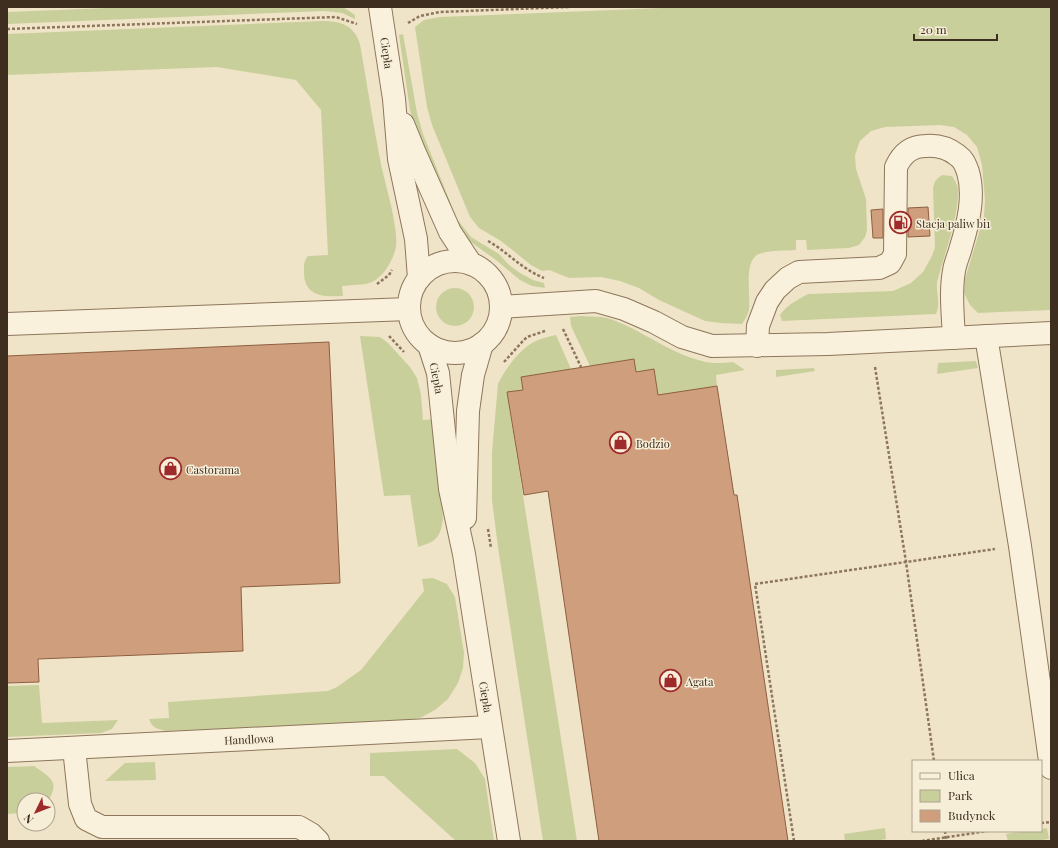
<svg xmlns="http://www.w3.org/2000/svg" width="1058" height="848" font-family="'Playfair Display',serif">
<rect width="100%" height="100%" fill="#f0e4c8"/>
<g fill="#c9cf9b">
<polygon points="133,7 343,7 355,15 355,19 342,13 324,11 7,24 7,12"/>
<path d="M 686,7 L 1051,7 L 1051,310 L 978,313 L 970,305 L 964,293 L 965,279 L 984,216 L 985,200 L 982,165 L 977,147 L 967,135 L 954,127 L 940,125 L 885,127 L 871,131 L 860,141 L 855,155 L 856,169 L 866,199 L 867,230 L 865,237 L 859,245 L 849,248 L 807,250 L 806,240 L 796,240 L 796,250 C 784,251 770,250 759,254 C 743,260 751,295 749,310 C 748,315 745,319 742,324 L 721,323 L 705,321 L 659,300 L 639,288 L 620,281 L 601,277 L 569,278 L 549,270 L 542,271 L 531,265 L 501,241 L 479,228 L 470,217 L 432,125 L 427,107 L 415,27 L 424,20 L 440,17 Z"/>
<path d="M 322,21 C 341,21 354,25 360,44 C 367,84 373,124 381,164 C 385,184 401,234 395,251 C 391,264 381,281 366,284 C 358,285 350,285 342,286 L 343,296 C 325,297 305,297 304,274 C 304,266 303,262 308,256 L 328,255 L 321,110 L 296,80 L 217,67 L 7,75 L 7,34 Z"/>
<polygon points="403,34 417,113 423,134 457,219 471,237 499,254 509,265 520,273 533,280 544,283 545,288 532,286 520,280 496,260 461,235 417,134 410,110 399,35"/>
<path d="M 942,175 L 952,176 C 955,181 958,185 958,190 C 959,216 944,256 937,282 C 936,294 941,302 936,314 L 782,321 L 780,315 C 787,305 797,300 808,294 L 893,291 L 911,283 L 923,272 L 932,256 L 935,247 L 933,189 C 934,182 936,179 942,175 Z"/>
<circle cx="455" cy="307" r="19"/>
<path d="M 582,316 C 590,317 599,316 607,318 C 640,328 668,353 702,361 C 712,364 723,363 733,362 L 745,370 L 716,375 L 717,386 L 658,395 L 654,369 L 636,372 L 634,359 L 590,366 L 571,326 L 570,317 Z"/>
<path d="M 556,335 L 571,369 L 521,377 L 523,390 L 507,393 L 577,841 L 543,841 L 498,547 L 492,500 L 492,452 L 498,384 C 504,371 519,350 532,343 C 539,339 547,337 556,335 Z"/>
<path d="M 360,336 L 380,337 L 388,343 L 410,367 L 417,378 L 421,395 L 423,420 L 434,419 L 443,518 C 441,537 436,542 418,547 L 410,495 L 384,496 Z"/>
<polygon points="976,361 978,368 937,374 938,363"/>
<polygon points="814,368 815,371 776,377 776,370"/>
<path d="M 433,578 L 447,584 L 455,597 L 464,653 L 463,668 L 458,683 L 448,699 L 435,710 L 420,718 L 400,721 L 166,731 C 158,729 152,728 149,719 L 169,718 L 168,702 L 328,691 L 337,687 L 361,670 L 424,591 L 422,579 Z"/>
<polygon points="39,685 42,723 118,720 112,729 101,733 7,737 7,686"/>
<polygon points="457,749 475,763 485,779 494,841 456,841 384,776 370,776 370,753"/>
<polygon points="155,762 156,780 105,781 125,763"/>
<path d="M 34,766 C 49,777 61,781 48,801 L 24,800 L 24,813 L 7,814 L 7,767 Z"/>
<polygon points="885,828 886,839 876,841 845,841 844,834"/>
<polygon points="1047,828 1049,839 1034,841 1008,841 1006,834 1028,831 1041,831 1041,829"/>
</g>
<g fill="#cf9f7d" stroke="#8d5f41">
<polygon points="928,207 930,236 908,237 908,208"/>
<polygon points="883,209 883,238 873,238 871,210"/>
<polygon points="329,342 340,583 241,587 243,651 38,659 39,682 7,683 7,356"/>
<polygon points="634,359 636,372 654,369 658,395 717,386 734,495 737,495 788,841 599,841 548,491 524,495 507,392 523,390 521,377"/>
</g>
<g fill="none" stroke-linecap="round" stroke-linejoin="round">
<defs>
<g id="minor">
<polyline points="380,7 394,99 399,159 416,239 419,278"/>
<polyline points="403,124 414,151 450,232 471,264"/>
<circle cx="455" cy="307" r="46"/>
<polyline points="501,307 596,301 624,309 654,322 682,337 712,346 828,344 1051,333"/>
<polyline points="7,324 409,309"/>
<polyline points="986,336 1020,546 1051,768"/>
<polyline points="429,345 438,373 450,489 464,554 509,841"/>
<path d="M 757,346 L 758,326 L 767,302 L 775,290 L 788,278 L 799,272 L 879,268 L 890,263 L 895,254 L 896,167 C 902,154 911,146 926,146 C 938,145 948,148 957,155 C 964,160 965,164 968,172 C 975,196 968,224 961,247 C 959,255 955,263 954,271 C 950,292 953,316 954,338"/>
<polyline points="465,518 468,411 473,375 482,344"/>
<polyline points="74,748 80,804 86,819 102,827 299,827 311,834 318,841"/>
<polyline points="7,751 490,727"/>
</g>
</defs>
<use href="#minor" stroke="#8d765c" stroke-width="24"/>
<g stroke="#8d765c" stroke-width="2.5" stroke-dasharray="3 2" stroke-linecap="butt">
<polyline points="408,23 420,16 440,12 569,7"/>
<polyline points="7,29 336,17 357,24"/>
<path d="M 488,241 C 509,253 520,268 544,278"/>
<polyline points="377,284 389,275 392,270"/>
<polyline points="563,329 581,367"/>
<polyline points="389,336 404,352"/>
<polyline points="504,362 522,342 527,337 545,331"/>
<polyline points="875,367 906,562 934,761"/>
<polyline points="488,529 491,548"/>
<polyline points="1041,823 1051,822"/>
<polyline points="945,831 946,841"/>
<polyline points="794,841 755,584 995,549"/>
<polyline points="922,841 987,831"/>
</g>
<use href="#minor" stroke="#faf1dc" stroke-width="22"/>
</g>
<defs>
<symbol id="fuel-ring" viewBox="-11 -11 22 22"><circle r="9.5" fill="#f7eed8" stroke="#9e2a2b" stroke-width="1.5"/><path d="M-5.5-6h7V0h2V4h1.3V-2.5L3-4.5l.8-.8L6-3V5H2.5V1h-1V6h-7ZM-4.2-4.7v3.2H.2V-4.7Z" fill="#9e2a2b"/></symbol>
<symbol id="shop-ring" viewBox="-11 -11 22 22"><circle r="9.5" fill="#f7eed8" stroke="#9e2a2b" stroke-width="1.5"/><path d="M-5-2.5h2.3a2.7 3.5 0 0 1 5.4 0H5L5.5 6h-11ZM-1.5-2.5h3a1.5 2.3 0 0 0-3 0Z" fill="#9e2a2b"/></symbol>
</defs>
<g fill-rule="evenodd">
<use href="#fuel-ring" x="888" y="210" width="25" height="25"/>
<use href="#shop-ring" x="608" y="430" width="25" height="25"/>
<use href="#shop-ring" x="158" y="456" width="25" height="25"/>
<use href="#shop-ring" x="658" y="668" width="25" height="25"/>
</g>
<g text-anchor="middle" dominant-baseline="central" stroke-width="3" stroke-linejoin="round" paint-order="stroke">
<g font-size="11" fill="#3d2e20" stroke="#f7eed8">
<text transform="translate(387 53) rotate(82)">Ciepła</text>
<text transform="translate(437 378) rotate(79)">Ciepła</text>
<text transform="translate(486 697) rotate(81)">Ciepła</text>
<text transform="translate(249 739) rotate(-3)">Handlowa</text>
</g>
<g font-size="11" fill="#3d2e20" stroke="#f7eed8" text-anchor="start">
<text x="916" y="223">Stacja paliw bi1</text>
<text x="636" y="443">Bodzio</text>
<text x="186" y="469">Castorama</text>
<text x="686" y="681">Agata</text>
</g>
</g>
<rect width="1058" height="848" fill="none" stroke="#3d2e20" stroke-width="16"/>
<rect x="912" y="760" width="130" height="72" fill="#f7eed8" stroke="#ada18e"/>
<rect x="920" y="773" width="20" height="6" fill="#faf1dc" stroke="#ada18e"/>
<text x="948" y="780" font-size="12" fill="#3d2e20">Ulica</text>
<rect x="920" y="790" width="20" height="12" fill="#c9cf9b" stroke="#ada18e"/>
<text x="948" y="800" font-size="12" fill="#3d2e20">Park</text>
<rect x="920" y="810" width="20" height="12" fill="#cf9f7d" stroke="#ada18e"/>
<text x="948" y="820" font-size="12" fill="#3d2e20">Budynek</text>
<g transform="translate(36 812) rotate(227)"><circle r="19" fill="#f7eed8" stroke="#ada18e"/>
<path d="M0-3L7 15L0 10L-7 15Z" fill="#9e2a2b"/>
<text y="-6" font-size="11" font-weight="bold" text-anchor="middle" fill="#3d2e20">N</text>
</g>
<path d="M914 34v6h83v-6" fill="none" stroke="#3d2e20" stroke-width="2"/>
<text x="920" y="34" font-size="12" fill="#3d2e20" stroke="#f7eed8" stroke-width="3" paint-order="stroke">20 m</text>
</svg>
